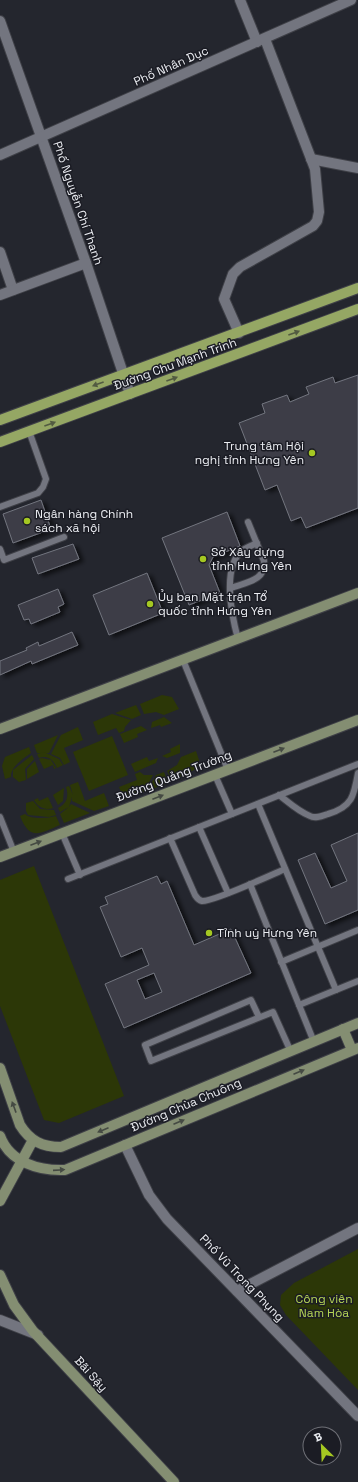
<svg xmlns="http://www.w3.org/2000/svg" width="358" height="1482" font-family="'Space Grotesk',sans-serif">
<defs>
<filter id="shadow"><feDropShadow dx="4.5" dy="2.5" stdDeviation="2" flood-color="#0009"/></filter>
</defs>
<rect width="100%" height="100%" fill="#24262e"/>
<g fill="#2c3707">
<polygon points="162,695 172,697 179,709 164,715 156,712 144,714 140,704"/>
<polygon points="136,705 141,715 132,719 115,713"/>
<polygon points="112,714 131,720 125,727 124,731 119,733 116,728 98,735 93,722"/>
<polygon points="164,717 172,723 161,727 160,725 151,728 152,722"/>
<polygon points="141,726 147,730 137,734 138,737 124,743 120,734"/>
<polygon points="78,727 83,740 64,748 70,762 64,765 60,758 51,754 61,735"/>
<polygon points="58,735 49,753 37,753 34,745"/>
<polygon points="112,736 128,775 89,791 73,752"/>
<polygon points="180,744 180,753 167,758 162,756 171,752 170,749"/>
<path d="M 29,747 L 31,753 C 24,758 10,767 11,777 L 5,779 L 2,766 L 5,757 Z"/>
<polygon points="196,751 199,760 198,768 172,781 167,771 177,765 181,757"/>
<path d="M 44,752 L 59,759 L 63,765 L 57,768 C 54,760 47,755 39,758 L 37,754 Z"/>
<polygon points="32,755 34,759 25,769 26,780 19,782 13,777 13,770"/>
<polygon points="147,757 149,761 158,758 156,763 135,772 131,764"/>
<polygon points="42,758 51,760 56,768 54,769 53,765 44,769 39,759"/>
<polygon points="35,761 39,772 27,779 27,769"/>
<polygon points="140,772 144,775 153,775 144,792 124,800 119,787 137,780 135,774"/>
<polygon points="164,772 168,783 147,791 156,775"/>
<path d="M 78,782 L 85,801 L 104,793 L 109,806 L 94,811 L 72,801 L 72,797 L 69,807 L 71,804 L 90,813 L 64,823 L 60,814 L 69,807 L 60,812 L 58,808 C 67,804 69,796 66,787 L 69,786 L 73,795 L 70,785 Z"/>
<polygon points="64,788 63,801 58,805 53,795"/>
<path d="M 48,797 L 53,808 C 45,811 38,807 34,800 L 38,798 L 39,801 Z"/>
<polygon points="33,801 40,809 54,810 56,815 49,817 28,815 26,811 26,803"/>
<path d="M 25,814 C 31,820 49,818 56,816 L 60,825 C 39,834 30,841 20,816 Z"/>
<polygon points="34,866 124,1096 59,1123 44,1120 0,1006 0,880"/>
<polygon points="358,1249 358,1390 286,1315 280,1305 281,1295 294,1283"/>
</g>
<g fill="#3c3e47" stroke="#73757f" fill-rule="evenodd" filter="url(#shadow)">
<polygon points="358,375 358,508 306,528 301,517 291,521 277,485 265,490 239,423 265,413 262,404 287,395 290,402 309,394 306,387 333,377 335,383"/>
<polygon points="41,500 51,529 13,543 3,514"/>
<polygon points="227,512 240,546 213,557 209,565 220,593 189,605 162,538"/>
<polygon points="73,544 79,559 38,574 32,558"/>
<polygon points="147,573 163,613 109,635 93,595"/>
<polygon points="58,589 64,604 58,607 60,612 31,624 29,619 24,620 18,605"/>
<polygon points="72,632 78,645 32,664 31,661 0,675 0,661 27,650 26,648 38,642 39,646"/>
<polygon points="358,833 358,910 325,924 298,860 315,853 331,888 347,881 331,845"/>
<path d="M 157,876 L 161,884 L 167,881 L 194,945 L 231,929 L 251,973 L 124,1028 L 105,984 L 149,965 L 142,948 L 121,957 L 100,907 L 108,904 L 105,897 ZM 154,973 L 162,992 L 145,999 L 137,980 Z"/>
</g>
<g fill="none" stroke-linecap="round" stroke-linejoin="round">
<defs>
<g id="lane">
<polyline points="0,507 38,493 43,487 46,479 29,431"/>
<polyline points="0,549 4,560 64,537"/>
<path d="M 231,588 C 246,582 266,581 264,561 L 248,522"/>
<path d="M 238,639 C 232,617 221,566 243,550 C 247,547 253,545 257,543"/>
<polyline points="183,660 228,770"/>
<polyline points="215,775 232,814"/>
<path d="M 279,795 C 288,802 299,812 310,816 C 315,819 322,816 328,814 C 352,807 354,796 358,773"/>
<polyline points="258,804 336,990"/>
<polyline points="0,817 14,852"/>
<polyline points="199,827 228,893"/>
<polyline points="62,833 80,875"/>
<path d="M 170,838 L 195,895 C 197,898 198,900 202,901 C 213,902 271,875 285,869"/>
<polyline points="68,879 358,764"/>
<polyline points="250,884 314,1042"/>
<polyline points="281,962 358,930"/>
<polyline points="299,1005 358,981"/>
<polyline points="259,1017 251,1000 145,1045 151,1061 273,1012 291,1052"/>
</g>
<g id="street">
<polyline points="240,0 257,42"/>
<polyline points="0,21 86,263 130,394"/>
<polyline points="0,155 351,0"/>
<polyline points="311,159 358,168"/>
<polyline points="0,252 13,290"/>
<polyline points="0,295 86,263"/>
<polyline points="239,333 224,299 233,274 240,267 313,226 317,221 319,212 315,169 265,39"/>
<polyline points="125,1145 149,1195 167,1219 358,1416"/>
<polyline points="237,1291 358,1228"/>
<polyline points="0,1320 38,1335"/>
</g>
<g id="secondary">
<polyline points="0,729 358,593"/>
<polyline points="0,857 358,720"/>
<polyline points="343,1029 352,1050"/>
<path d="M 0,1068 L 20,1125 C 30,1141 42,1147 61,1147 L 358,1023"/>
<path d="M 0,1136 C 10,1163 40,1171 65,1170 L 358,1048"/>
<polyline points="0,1201 33,1140"/>
<polyline points="0,1275 14,1305 33,1331 174,1482"/>
</g>
<g id="primary">
<polyline points="0,420 358,288"/>
<polyline points="0,442 358,309"/>
</g>
</defs>
<use href="#lane" stroke="#3f4047" stroke-width="8"/>
<use href="#street" stroke="#3f4047" stroke-width="12"/>
<use href="#secondary" stroke="#3f4047" stroke-width="12"/>
<use href="#primary" stroke="#3f4047" stroke-width="12"/>
<use href="#lane" stroke="#73757f" stroke-width="6"/>
<use href="#street" stroke="#73757f" stroke-width="10"/>
<use href="#secondary" stroke="#848e72" stroke-width="10"/>
<use href="#primary" stroke="#95a764" stroke-width="10"/>
</g>
<defs><path id="oneway-solid" d="M-6-.8H1V-3.2L6.5 0L1 3.2V.8H-6Z"/></defs>
<g fill="#525b41">
<use href="#oneway-solid" transform="translate(294 333) rotate(-20)"/>
<use href="#oneway-solid" transform="translate(172 379) rotate(-20)"/>
<use href="#oneway-solid" transform="translate(98 384) rotate(160)"/>
<use href="#oneway-solid" transform="translate(50 424) rotate(-20)"/>
</g>
<g fill="#454a43">
<use href="#oneway-solid" transform="translate(279 750) rotate(-21)"/>
<use href="#oneway-solid" transform="translate(158 797) rotate(-21)"/>
<use href="#oneway-solid" transform="translate(36 843) rotate(-21)"/>
<use href="#oneway-solid" transform="translate(299 1072) rotate(-23)"/>
<use href="#oneway-solid" transform="translate(14 1107) rotate(-110)"/>
<use href="#oneway-solid" transform="translate(179 1122) rotate(-23)"/>
<use href="#oneway-solid" transform="translate(103 1130) rotate(157)"/>
<use href="#oneway-solid" transform="translate(59 1170) rotate(-4)"/>
</g>
<g fill="#a5c822" stroke="#1b1c24" stroke-width="1.5">
<circle cx="312" cy="453" r="4"/>
<circle cx="27" cy="521" r="4"/>
<circle cx="203" cy="559" r="4"/>
<circle cx="150" cy="604" r="4"/>
<circle cx="209" cy="933" r="4"/>
</g>
<g text-anchor="middle" dominant-baseline="central" stroke-width="3" stroke-linejoin="round" paint-order="stroke">
<g font-size="12" fill="#eceef3" stroke="#1b1c24">
<text transform="translate(171 66) rotate(-24)">Phố Nhân Dục</text>
<text transform="translate(78 203) rotate(71)">Phố Nguyễn Chí Thanh</text>
<text transform="translate(175 364) rotate(-20)">Đường Chu Mạnh Trinh</text>
<text transform="translate(174 776) rotate(-21)">Đường Quảng Trường</text>
<text transform="translate(186 1105) rotate(-23)">Đường Chùa Chuông</text>
<text transform="translate(242 1278) rotate(46)">Phố Vũ Trọng Phụng</text>
<text transform="translate(91 1374) rotate(48)">Bãi Sậy</text>
</g>
<g font-size="12" fill="#eceef3" stroke="#1b1c24" text-anchor="start">
<text x="304" y="446" text-anchor="end">Trung tâm Hội<tspan x="304" dy="14">nghị tỉnh Hưng Yên</tspan></text>
<text x="35" y="514">Ngân hàng Chính<tspan x="35" dy="14">sách xã hội</tspan></text>
<text x="211" y="552">Sở Xây dựng<tspan x="211" dy="14">tỉnh Hưng Yên</tspan></text>
<text x="158" y="597">Ủy ban Mặt trận Tổ<tspan x="158" dy="14">quốc tỉnh Hưng Yên</tspan></text>
<text x="217" y="933">Tỉnh uỷ Hưng Yên</text>
</g>
<g font-size="12" fill="#b5d555" stroke="#1b1c24">
<text x="324" y="1299">Công viên<tspan x="324" dy="14">Nam Hòa</tspan></text>
</g>
</g>
<g transform="translate(322 1446) rotate(336)"><circle r="19" fill="#1b1c24" stroke="#6f7077"/>
<path d="M0-3L7 15L0 10L-7 15Z" fill="#a5c822"/>
<text y="-6" font-size="11" font-weight="bold" text-anchor="middle" fill="#eceef3">B</text>
</g>
</svg>
